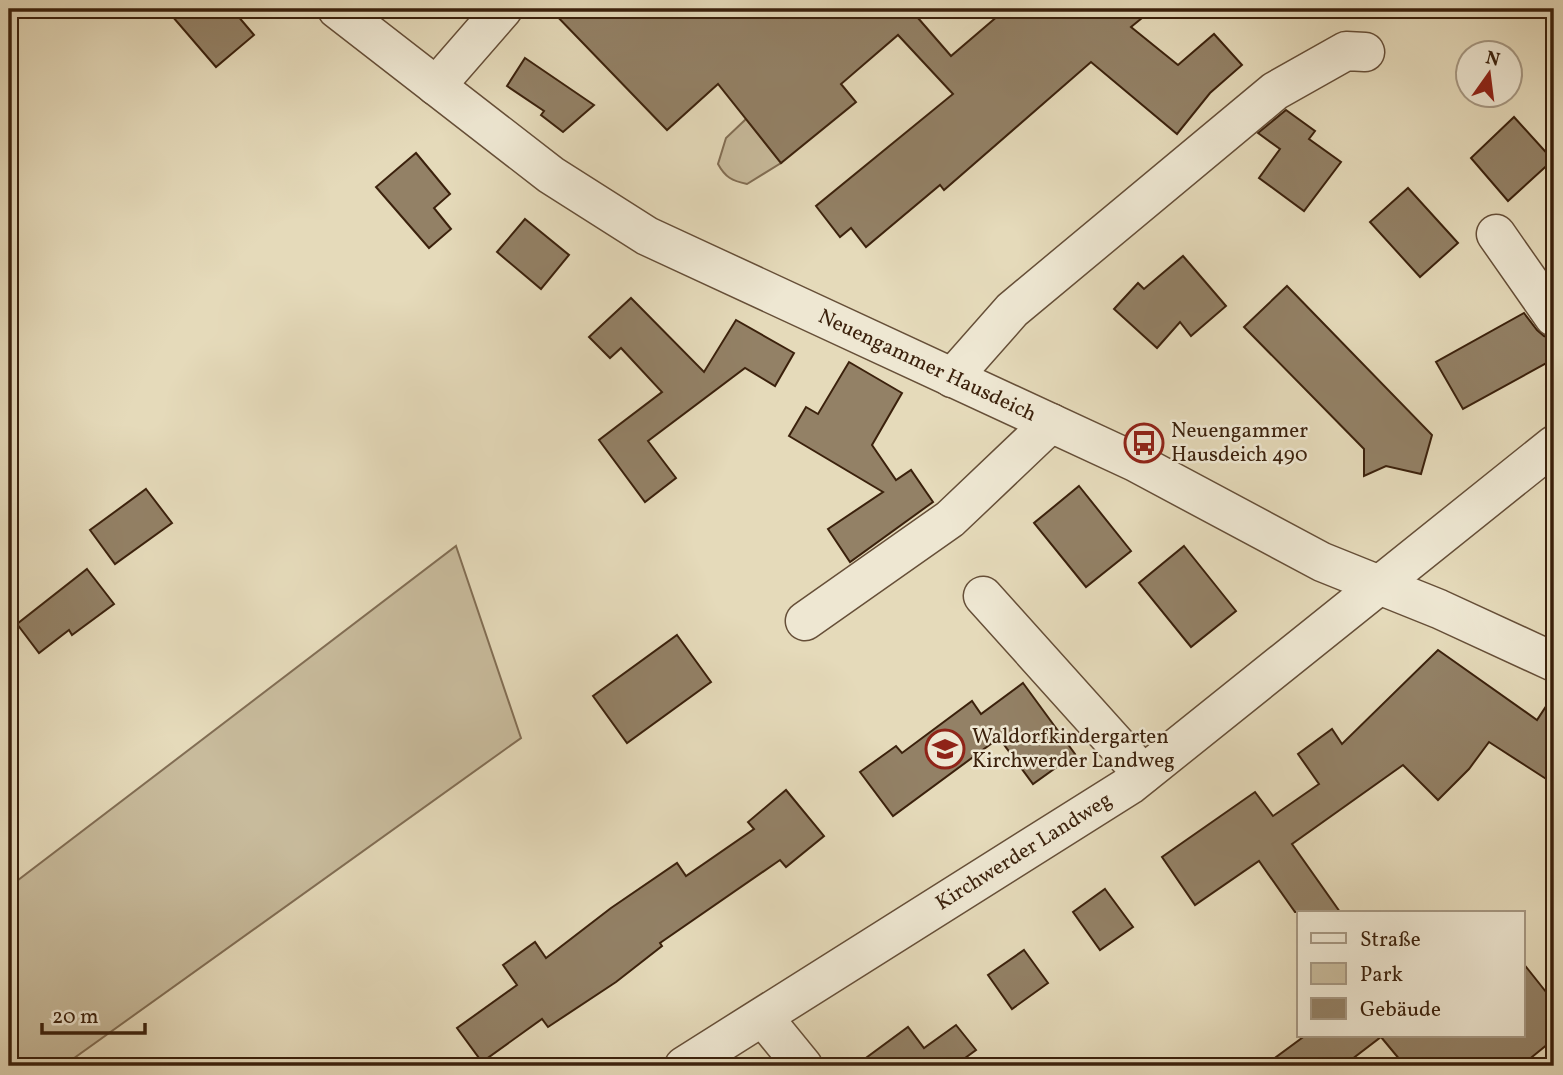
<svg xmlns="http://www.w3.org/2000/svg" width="1563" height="1075" font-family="Vollkorn,serif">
<rect width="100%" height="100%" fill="#e5daba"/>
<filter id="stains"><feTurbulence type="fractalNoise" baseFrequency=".00286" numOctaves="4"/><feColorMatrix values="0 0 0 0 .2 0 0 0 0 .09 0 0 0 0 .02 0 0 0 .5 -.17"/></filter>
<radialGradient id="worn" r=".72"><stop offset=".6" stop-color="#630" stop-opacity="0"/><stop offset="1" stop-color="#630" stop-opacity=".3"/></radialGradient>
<g fill="#c8bb9c" stroke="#826e54" stroke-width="2">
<path d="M 746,119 L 781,163 L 747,184 C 732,181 725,177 718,164 L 726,138 Z"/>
<polygon points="456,546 521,738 63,1066 9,1066 9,887"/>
</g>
<g fill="#938166" stroke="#3b210c" stroke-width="2">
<polygon points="166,9 232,9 254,35 216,67"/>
<polygon points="550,9 929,9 918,18 951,56 1006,9 1153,9 1131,27 1178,65 1214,34 1242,65 1210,93 1177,134 1091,62 944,190 940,185 866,247 851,228 840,237 816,206 953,94 898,35 841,84 856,102 781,163 718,84 667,130"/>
<polygon points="525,58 594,105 563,132 541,115 544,111 507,86"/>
<polygon points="1286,110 1315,131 1309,139 1341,162 1304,211 1259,178 1280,149 1258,133"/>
<polygon points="1514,117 1553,160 1508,201 1471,158"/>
<polygon points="416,153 450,194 434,208 451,229 429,248 376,187"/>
<polygon points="1408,188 1458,243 1420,277 1370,222"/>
<polygon points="525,219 569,255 541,289 497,252"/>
<polygon points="1183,256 1226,306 1191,336 1180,322 1157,348 1114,309 1138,283 1144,289"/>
<polygon points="1287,286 1432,435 1421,474 1386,466 1364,476 1364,449 1244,327"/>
<polygon points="631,298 704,372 736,320 794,353 775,386 745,368 648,441 676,478 645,502 599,440 662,392 621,348 610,358 589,337"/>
<polygon points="1524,313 1537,330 1544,336 1554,339 1554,359 1463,409 1436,362"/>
<polygon points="849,362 902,393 872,445 896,480 911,470 933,502 850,562 828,529 883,492 789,436 806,407 818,414"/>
<polygon points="1079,486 1131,551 1086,587 1034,523"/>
<polygon points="146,489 172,523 115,564 90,530"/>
<polygon points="1184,546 1236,611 1191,647 1139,583"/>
<polygon points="87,569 114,604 72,635 69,630 39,653 17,624"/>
<polygon points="677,635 711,682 627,743 593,696"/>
<polygon points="1438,650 1537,720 1554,694 1554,784 1489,742 1469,769 1438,800 1403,765 1292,844 1340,912 1295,912 1259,861 1195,905 1162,857 1255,792 1273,816 1319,784 1298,754 1332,729 1342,744"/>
<polygon points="1023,683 1075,754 1033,784 999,738 893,816 860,772 896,746 902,753 972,701 981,714"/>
<polygon points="786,790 824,836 786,867 780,860 660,943 662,946 616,982 548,1027 542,1019 482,1062 457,1028 517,985 503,965 535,942 546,958 611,908 677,863 686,876 754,829 748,822"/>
<polygon points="1105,889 1133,927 1100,950 1073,912"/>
<polygon points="1024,950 1048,983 1012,1009 988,975"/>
<polygon points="1523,963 1554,1002 1554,1039 1521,1066 1405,1066 1381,1037 1343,1066 1264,1066 1306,1035 1523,1035"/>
<polygon points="956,1025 976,1050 954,1066 855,1066 908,1027 924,1048"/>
</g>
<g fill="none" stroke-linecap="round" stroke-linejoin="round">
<defs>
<g id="minor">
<polyline points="337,9 551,175 647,236 1135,462 1322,562 1439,609 1554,662"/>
<polyline points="436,86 503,9"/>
<polyline points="1496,234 1554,317"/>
<polyline points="952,378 1012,310 1275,91 1346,51 1365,52"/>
<polyline points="983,596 1143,774"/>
<polyline points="805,621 950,519 1051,423"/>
<polyline points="763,1017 803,1066"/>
<polyline points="684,1066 1130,785 1554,445"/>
</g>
</defs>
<use href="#minor" stroke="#664f38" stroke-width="41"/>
<use href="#minor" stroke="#eee7d2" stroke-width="38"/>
</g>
<defs>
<symbol id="bus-ring" viewBox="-11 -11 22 22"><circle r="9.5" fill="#eee7d2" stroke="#8f2418" stroke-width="1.5"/><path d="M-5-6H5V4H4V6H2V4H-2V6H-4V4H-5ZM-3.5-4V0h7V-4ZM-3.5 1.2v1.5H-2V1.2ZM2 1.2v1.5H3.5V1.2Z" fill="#8f2418"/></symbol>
<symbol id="school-ring" viewBox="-11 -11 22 22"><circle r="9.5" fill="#eee7d2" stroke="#8f2418" stroke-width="1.5"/><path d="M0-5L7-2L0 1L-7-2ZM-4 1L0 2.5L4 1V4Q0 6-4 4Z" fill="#8f2418"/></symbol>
</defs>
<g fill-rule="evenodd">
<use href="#bus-ring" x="1122" y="421" width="44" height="44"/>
<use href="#school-ring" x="923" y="727" width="44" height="44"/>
</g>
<g text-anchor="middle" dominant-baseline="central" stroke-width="5" stroke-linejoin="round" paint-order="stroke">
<g font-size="21" fill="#3b210c" stroke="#eee7d2">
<text transform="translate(927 366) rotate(25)">Neuengammer Hausdeich</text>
<text transform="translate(1024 852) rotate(-32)">Kirchwerder Landweg</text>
</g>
<g font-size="21" fill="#3b210c" stroke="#eee7d2" text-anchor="start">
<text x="1171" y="431">Neuengammer<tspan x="1171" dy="24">Hausdeich 490</tspan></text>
<text x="972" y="737">Waldorfkindergarten<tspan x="972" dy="24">Kirchwerder Landweg</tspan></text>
</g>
</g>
<rect width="1563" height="1075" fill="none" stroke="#e5daba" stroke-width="35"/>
<rect x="10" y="10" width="1542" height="1054" fill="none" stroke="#3b210c" stroke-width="3.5"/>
<rect x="18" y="18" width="1528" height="1040" fill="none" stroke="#3b210c" stroke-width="2"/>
<rect x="1297" y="911" width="228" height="126" fill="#eee7d2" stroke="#a69883" stroke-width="2"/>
<rect x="1311" y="933" width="35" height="10" fill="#eee7d2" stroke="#a69883" stroke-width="2"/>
<text x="1360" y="946" font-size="21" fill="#3b210c">Straße</text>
<rect x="1311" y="963" width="35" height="21" fill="#c8bb9c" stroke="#a69883" stroke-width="2"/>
<text x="1360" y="981" font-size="21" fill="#3b210c">Park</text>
<rect x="1311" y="998" width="35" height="21" fill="#938166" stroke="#a69883" stroke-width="2"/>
<text x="1360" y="1016" font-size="21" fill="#3b210c">Gebäude</text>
<g transform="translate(1489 74) rotate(14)"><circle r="33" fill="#eee7d2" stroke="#a69883" stroke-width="2"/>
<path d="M0-5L12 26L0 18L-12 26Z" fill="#8f2418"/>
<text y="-10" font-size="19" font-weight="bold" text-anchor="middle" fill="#3b210c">N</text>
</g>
<path d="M42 1023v10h103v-10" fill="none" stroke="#3b210c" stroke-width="3.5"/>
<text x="52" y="1023" font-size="21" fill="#3b210c" stroke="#eee7d2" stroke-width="5" paint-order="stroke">20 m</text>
<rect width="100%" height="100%" filter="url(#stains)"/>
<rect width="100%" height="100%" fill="url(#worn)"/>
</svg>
